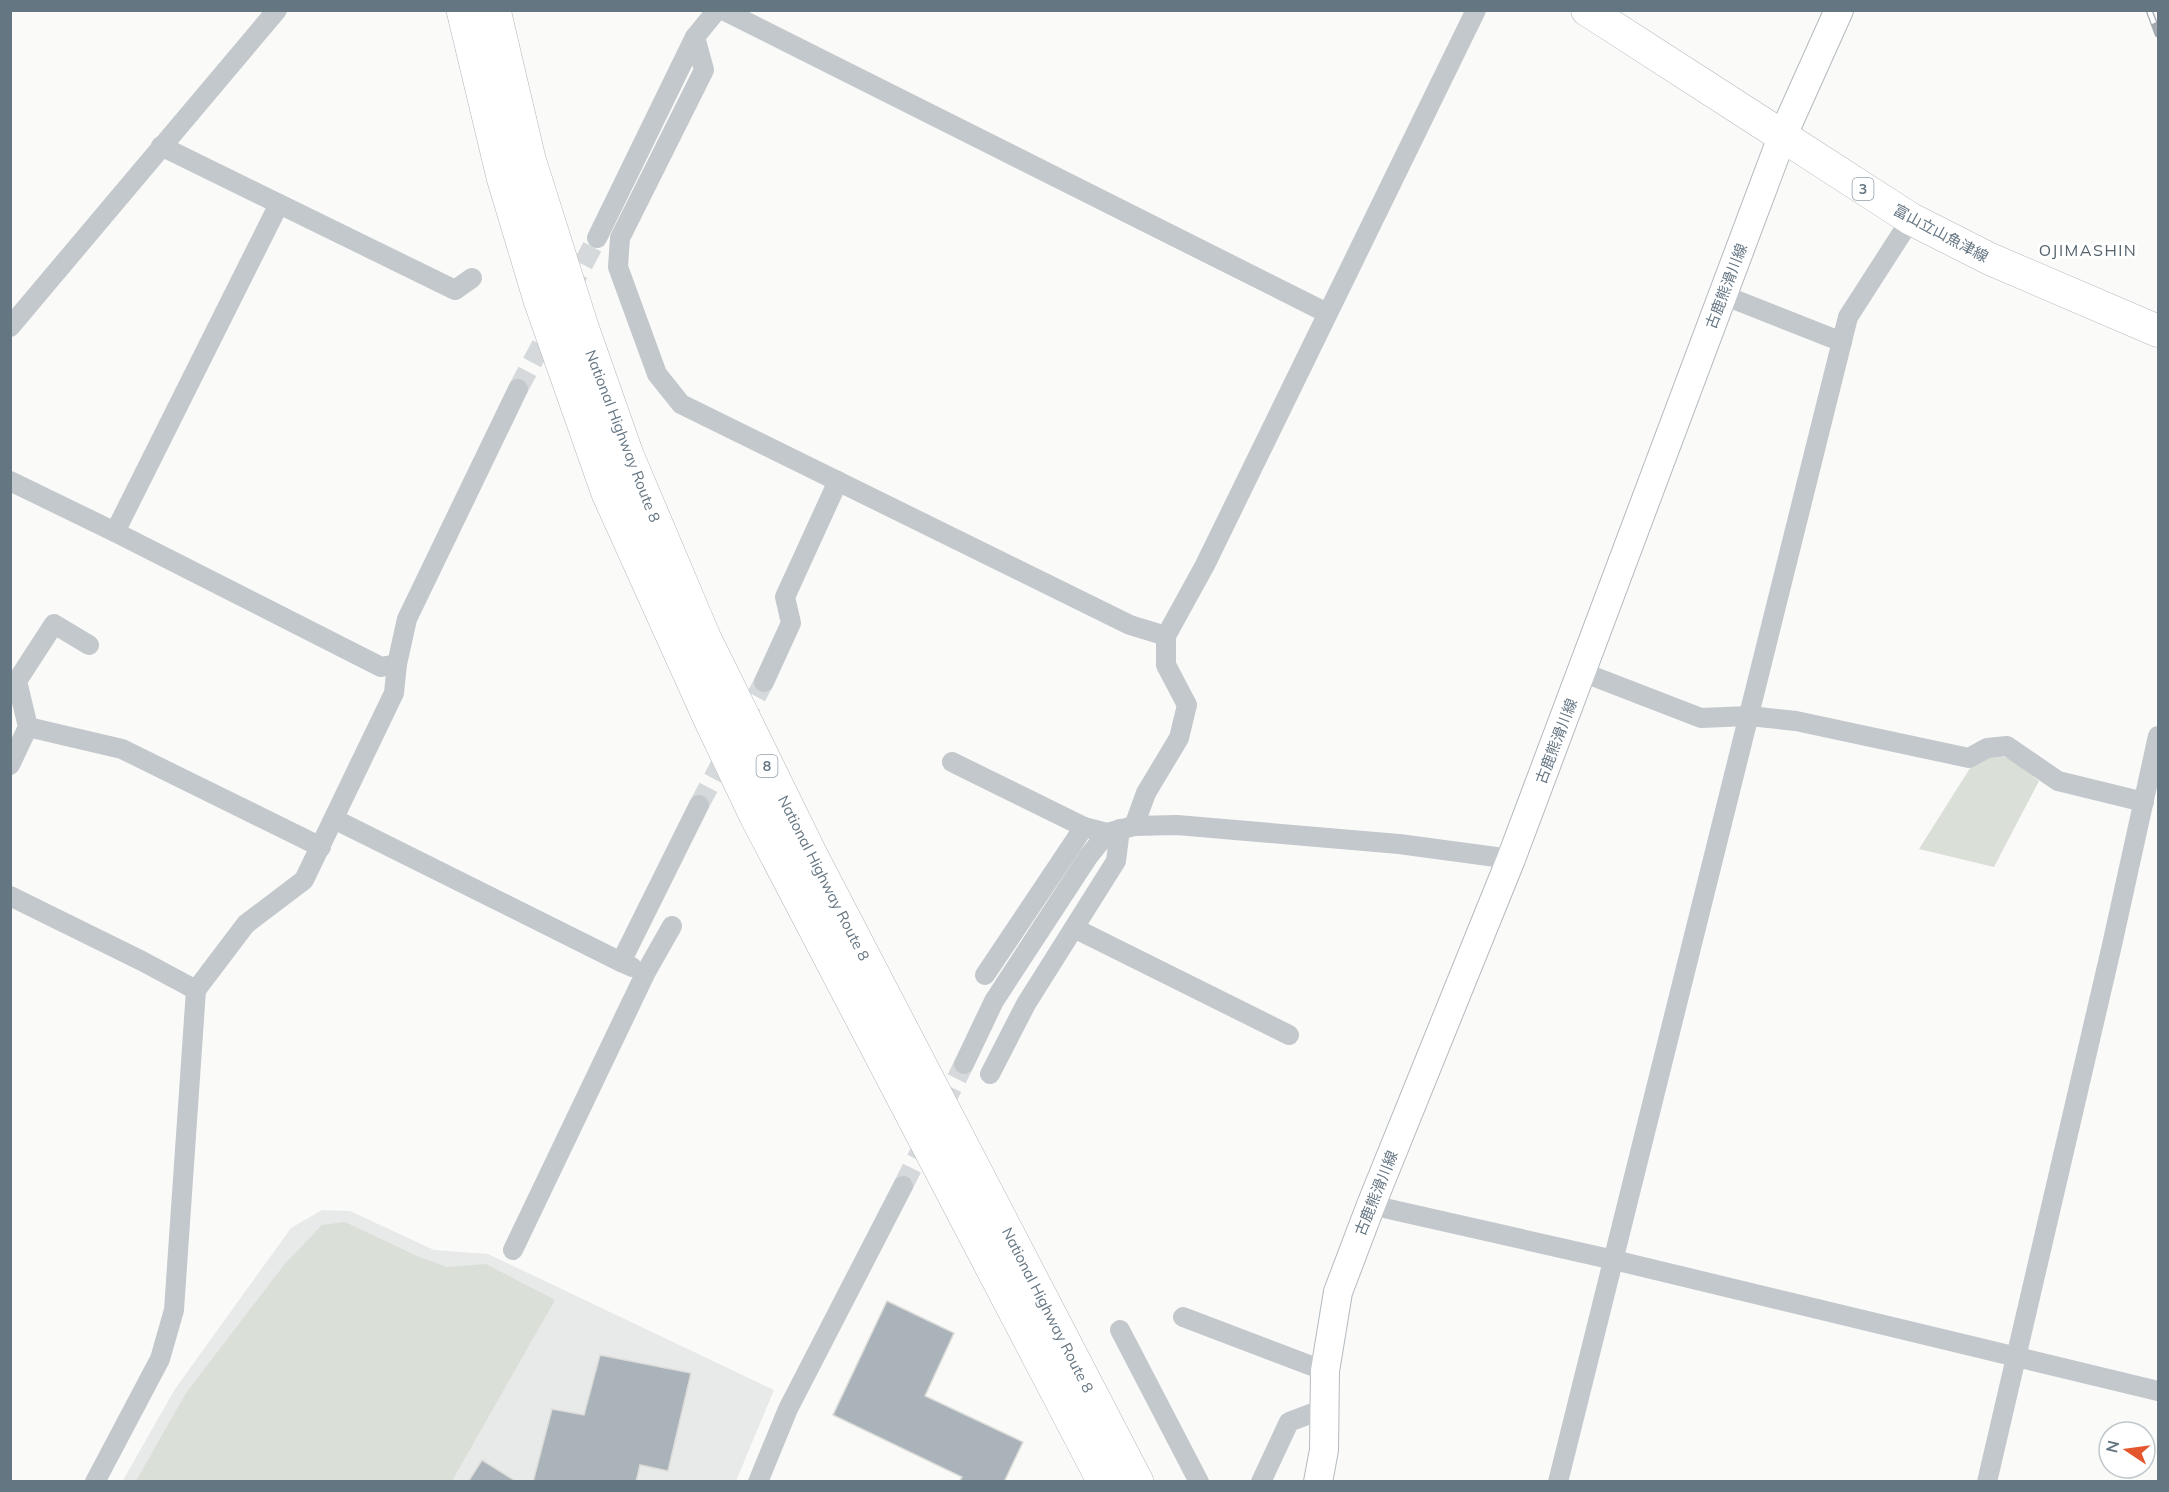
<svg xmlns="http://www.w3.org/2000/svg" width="2169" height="1492" font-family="Mulish,'Noto Sans JP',sans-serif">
<rect width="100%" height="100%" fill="#fafaf8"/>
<polygon fill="#e8e9e9" points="322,1210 350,1211 434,1250 488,1254 774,1390 736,1481 122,1482 175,1389 291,1228"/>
<g fill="#dadfd7">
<polygon points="1987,753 2011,759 2039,781 1994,867 1919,849 1972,765"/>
<polygon points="345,1222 419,1257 447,1267 486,1264 555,1300 452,1481 136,1481 186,1393 284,1265 322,1225"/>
</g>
<g fill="#aab3b9" stroke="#dcdcda" stroke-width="1.5">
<polygon points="887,1301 954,1333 925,1396 1023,1442 1004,1482 959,1482 962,1477 833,1415"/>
<polygon points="600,1355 691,1373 668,1471 640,1465 636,1482 533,1482 552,1409 584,1415"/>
<polygon points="482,1460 517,1482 468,1482"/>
</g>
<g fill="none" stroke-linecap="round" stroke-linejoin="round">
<g stroke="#d5d9db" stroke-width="20" stroke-dasharray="20 10" stroke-linecap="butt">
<polyline points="569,291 597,238"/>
<polyline points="518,389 552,325"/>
<polyline points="742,723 764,682"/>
<polyline points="699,805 729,749"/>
<polyline points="903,1186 964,1064"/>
</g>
<defs>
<polyline id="secondary" points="1318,1482 1324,1450 1325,1371 1338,1292 1371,1205 1511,859 1782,137 1839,10"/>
<polyline id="primary" points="1587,10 1911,219 1990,259 2158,331"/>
<g id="highway">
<polyline points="463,10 503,177 540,300 608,493 710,719 756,816 1104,1482"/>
<polyline points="494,10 529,159 582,327 627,455 704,637 810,853 1137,1482"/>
</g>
</defs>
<use href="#secondary" stroke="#b3babf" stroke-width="30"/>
<use href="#primary" stroke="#b5babe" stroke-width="33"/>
<use href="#highway" stroke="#b4b9bd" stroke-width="34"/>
<g stroke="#c3c8cc" stroke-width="20">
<polyline points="723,10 1327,313"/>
<polyline points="695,37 704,70 620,238 618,267 657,374 681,404 1130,625 1166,636"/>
<polyline points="161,146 455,290 472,278"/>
<polyline points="597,238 695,37 717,10"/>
<polyline points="1723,295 1842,342"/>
<polyline points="10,327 277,10"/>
<polyline points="10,481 115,532 381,667 397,664"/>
<polyline points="115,532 279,204"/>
<polyline points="1582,672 1701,718 1749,716 1796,721 1969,758 1987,748 2007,746 2058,781 2144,802"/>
<polyline points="764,682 791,623 785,597 838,481"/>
<polyline points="28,727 122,749 321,847"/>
<polyline points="952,762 1084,827"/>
<polyline points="10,765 28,727 17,681 54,624 89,645"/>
<polyline points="334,819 621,962"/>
<polyline points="1134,826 1146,793 1179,738 1187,705 1166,665 1166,636 1205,565 1476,10"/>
<polyline points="10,896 142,961 196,990"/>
<polyline points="1074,928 1289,1035"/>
<polyline points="632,967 621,962 699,805"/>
<polyline points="985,975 1084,827 1107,833"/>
<polyline points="964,1064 994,1001 1088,857 1107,833 1134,826 1177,825 1399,844 1511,859"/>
<polyline points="990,1074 1026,1004 1116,861 1120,829"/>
<polyline points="1371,1205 1614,1260 2158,1391"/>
<polyline points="513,1250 646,972 672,926"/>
<polyline points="1183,1317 1325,1371"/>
<polyline points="1120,1330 1199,1482"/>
<polyline points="95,1482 160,1359 174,1310 196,990 246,924 304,880 394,693 397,664 407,619 518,389"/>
<polyline points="758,1482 788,1409 903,1186"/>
<polyline points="1261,1482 1289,1422 1323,1409"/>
<polyline points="1558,1482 1848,317 1911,219"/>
<polyline points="1987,1482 2112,945 2158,736"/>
</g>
<use href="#secondary" stroke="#fff" stroke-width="28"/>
<use href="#primary" stroke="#fff" stroke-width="32"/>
<use href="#highway" stroke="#fff" stroke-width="33"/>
<defs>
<polyline id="rail" points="2149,10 2158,34"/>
</defs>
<use href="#rail" stroke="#a2aab0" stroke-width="7"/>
<use href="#rail" stroke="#fff" stroke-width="4.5" stroke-dasharray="14" stroke-linecap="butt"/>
</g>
<g text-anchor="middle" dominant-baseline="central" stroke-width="6" stroke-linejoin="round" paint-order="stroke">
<g fill="#fff" stroke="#939fa8" stroke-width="1.5">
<rect x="1852.5" y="178" width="21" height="22" rx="4.5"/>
<rect x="756.5" y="755" width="21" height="22" rx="4.5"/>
</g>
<g font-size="14" font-weight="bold" fill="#657683">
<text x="1863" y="189">3</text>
<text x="767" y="766">8</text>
</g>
<g font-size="15" fill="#657683" stroke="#fff">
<text transform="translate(1941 233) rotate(28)">富山立山魚津線</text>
<text transform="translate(1726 286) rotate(-69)">古鹿熊滑川線</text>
<text transform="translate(623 436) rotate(69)">National Highway Route 8</text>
<text transform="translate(1556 741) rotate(-69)">古鹿熊滑川線</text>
<text transform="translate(824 878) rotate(63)">National Highway Route 8</text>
<text transform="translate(1376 1193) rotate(-68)">古鹿熊滑川線</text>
<text transform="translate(1048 1310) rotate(63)">National Highway Route 8</text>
</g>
<g font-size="16" letter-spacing="1.5" fill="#57646e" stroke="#fff">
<text x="2088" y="250">OJIMASHIN</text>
</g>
</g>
<rect width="2169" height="1492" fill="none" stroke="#657683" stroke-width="24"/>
<g transform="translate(2127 1450) rotate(283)"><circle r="28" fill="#ffffff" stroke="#c1c8cd" stroke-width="1.5"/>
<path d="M0-4.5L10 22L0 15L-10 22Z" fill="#e4572e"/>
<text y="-9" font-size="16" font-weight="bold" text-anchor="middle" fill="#657683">N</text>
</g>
</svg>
